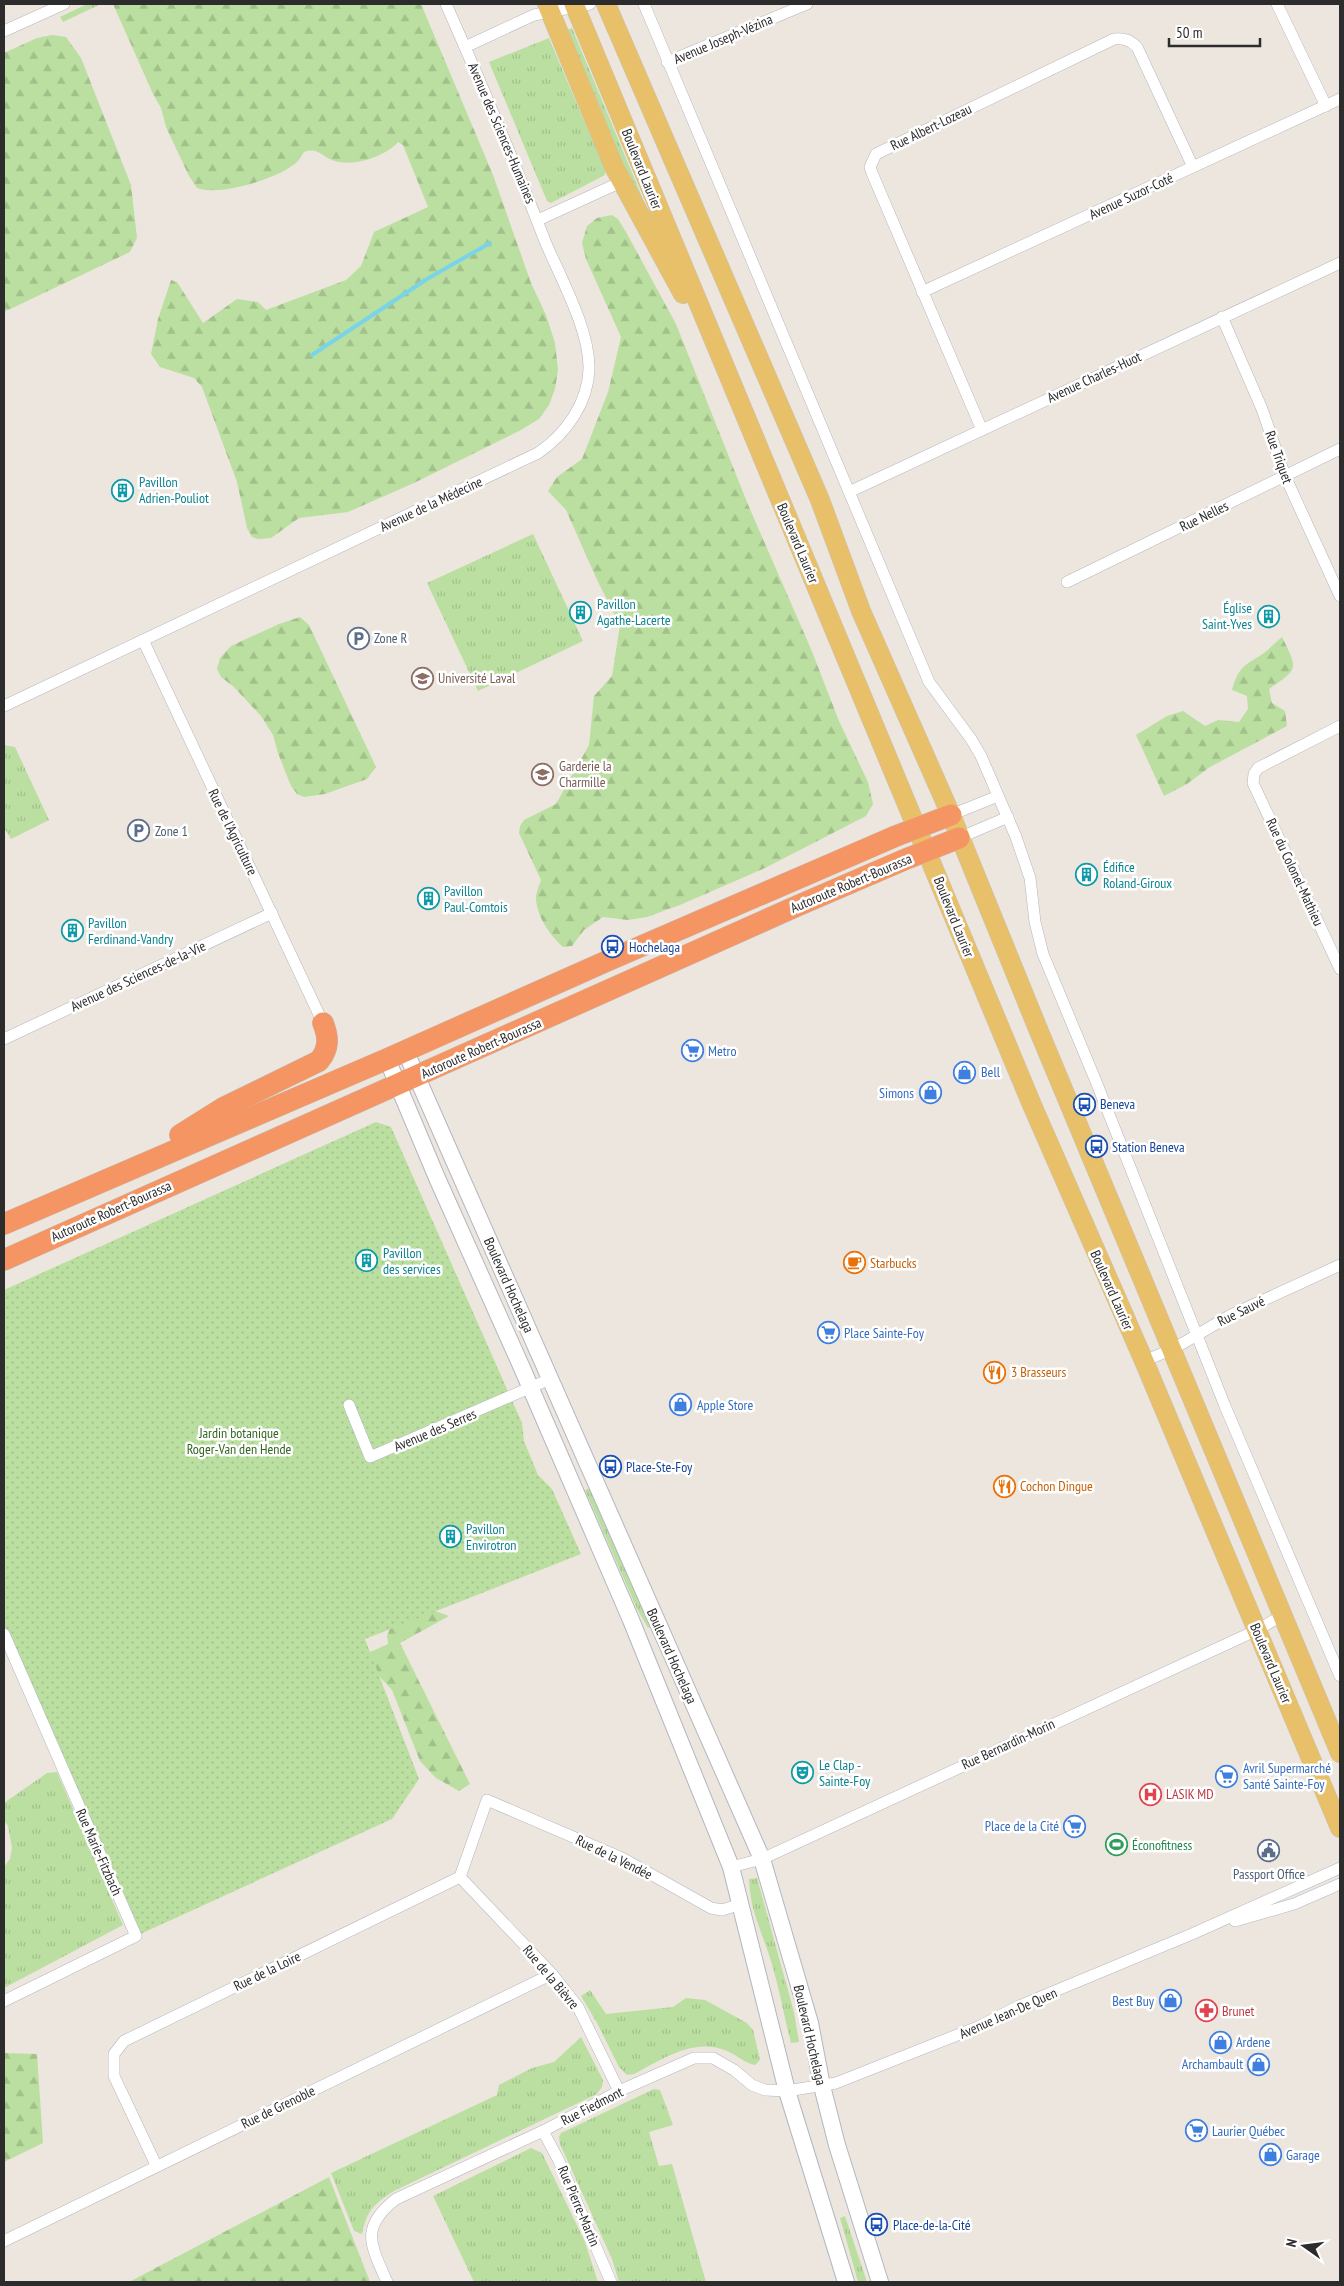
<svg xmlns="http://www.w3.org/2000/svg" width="1344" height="2286" font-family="'PT Sans Narrow',sans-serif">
<defs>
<pattern id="grass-tufts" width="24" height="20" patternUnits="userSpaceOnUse" patternTransform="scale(1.25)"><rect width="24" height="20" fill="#bbdfa0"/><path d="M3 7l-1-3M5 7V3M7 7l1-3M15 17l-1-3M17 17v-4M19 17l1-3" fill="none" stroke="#a1c08a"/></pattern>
<pattern id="forest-firs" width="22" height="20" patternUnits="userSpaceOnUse" patternTransform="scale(1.25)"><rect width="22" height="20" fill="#bbdfa0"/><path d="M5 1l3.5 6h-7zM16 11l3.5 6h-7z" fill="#a1c08a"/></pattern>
<pattern id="garden-dots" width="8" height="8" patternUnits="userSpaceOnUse" patternTransform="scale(1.25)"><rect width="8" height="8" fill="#bbdfa0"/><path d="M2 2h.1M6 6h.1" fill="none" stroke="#a1c08a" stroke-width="1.8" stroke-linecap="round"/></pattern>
</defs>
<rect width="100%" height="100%" fill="#ede6df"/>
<g fill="url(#grass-tufts)">
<polygon points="87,4 101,4 63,22 60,17"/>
<polygon points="572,28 660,240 626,176 564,31"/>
<polygon points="549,38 605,170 605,175 551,203 547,201 489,62"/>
<polygon points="533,534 583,641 478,691 427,583"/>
<polygon points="4,745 15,747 49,820 11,839 4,828"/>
<polygon points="592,1487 654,1625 648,1628 637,1609 585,1490"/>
<polygon points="57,1772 123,1925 4,1988 4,1867 10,1859 12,1848 8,1826 4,1820 4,1803 47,1773"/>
<path d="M 757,1878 L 794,2012 L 799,2042 L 791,2043 C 783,2012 778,1980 767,1949 C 758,1923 750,1907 749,1879 Z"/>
<path d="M 590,1990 L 606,2014 L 673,2007 L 686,1998 L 705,2000 L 747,2023 L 753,2030 L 760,2060 L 755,2065 C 744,2063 737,2055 727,2051 C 694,2037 663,2059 634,2074 L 627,2075 L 619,2067 L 597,2023 L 581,1996 Z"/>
<path d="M 581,2037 L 603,2080 L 602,2087 L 597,2094 L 394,2191 C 374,2204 367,2210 362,2234 L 354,2231 L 331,2173 L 497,2095 L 499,2085 L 532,2068 L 554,2062 Z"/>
<polygon points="654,2089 660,2090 673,2125 649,2132 659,2166 672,2164 706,2282 619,2282 612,2259 560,2144 559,2137 561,2133"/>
<polygon points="531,2148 542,2153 585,2242 598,2282 474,2282 433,2196"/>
<polygon points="845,2216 867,2282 858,2282 840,2218"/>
</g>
<g fill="url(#forest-firs)">
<path d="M 113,4 L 421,4 L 493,175 L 531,283 L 546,315 L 555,343 L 558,370 L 555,389 L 549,405 L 539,419 L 521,430 L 414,483 L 348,512 L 299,518 L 271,538 L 258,539 L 252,537 L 247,528 L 237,482 L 202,387 L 194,378 L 160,367 L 151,354 L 158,319 L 171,280 L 177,282 L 203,323 L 237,299 L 258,302 L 266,310 L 346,280 L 361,266 L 374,232 L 428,207 L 403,145 L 398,142 C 385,157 351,168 332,160 C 320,155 317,147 304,152 C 302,155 300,159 297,162 C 280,178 220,197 197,188 L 189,176 L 166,127 L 161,108 L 153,94 Z"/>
<polygon points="52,35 66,37 81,58 131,185 137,238 130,252 4,312 4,53 37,38"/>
<path d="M 612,215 L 618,219 L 626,232 L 676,324 L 749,507 L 811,649 L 839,721 L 868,782 L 873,804 L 866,816 L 765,868 L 680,905 L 647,917 L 628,920 L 603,917 L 584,930 L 572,946 L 563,947 C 550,935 537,917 536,899 C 536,893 539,886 541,880 L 519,833 L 520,826 L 524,820 L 556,804 L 589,745 L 594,696 L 612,676 L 620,625 L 598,582 L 566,510 L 548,491 L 557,477 L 582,459 L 608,392 L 621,337 L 586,259 L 582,243 L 587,226 L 597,218 Z"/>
<polygon points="300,617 309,625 376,767 367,779 325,794 304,797 297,794 291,786 278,753 273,735 261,716 234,687 221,677 217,669 220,658 231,646 279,624"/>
<path d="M 1282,637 C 1298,670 1299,668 1269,689 L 1272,703 L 1285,711 L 1287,726 L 1210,767 L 1187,784 L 1164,796 L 1136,735 L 1167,716 L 1183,711 L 1205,726 L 1218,720 L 1239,722 L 1248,709 L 1247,696 L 1232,690 C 1239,665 1245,666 1264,653 C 1270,648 1276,642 1282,637 Z"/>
<polygon points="430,1609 449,1616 400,1643 470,1784 459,1791 436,1778 420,1761 392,1690 378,1675 226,1717 388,1644 387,1636 393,1621"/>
<polygon points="5,2053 37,2054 43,2143 4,2162"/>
<polygon points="329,2177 370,2282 129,2282"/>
</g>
<polygon fill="url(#garden-dots)" points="376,1122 391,1127 522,1423 524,1441 538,1475 552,1489 581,1554 365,1639 419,1779 392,1819 136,1936 4,1630 4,1290"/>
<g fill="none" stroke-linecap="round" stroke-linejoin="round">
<polyline stroke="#79d4e7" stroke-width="4" points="312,355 427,279 490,243"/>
<defs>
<g id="street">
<polyline points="644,4 929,682 971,739 981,756 1016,837 1030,878 1035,922 1043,954 1095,1079 1225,1406 1340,1676"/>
<polyline points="1277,4 1326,106"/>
<polyline points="4,31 64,4"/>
<polyline points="465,47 534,15 590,4"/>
<polyline points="667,62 807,4"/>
<polyline points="538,220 621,182"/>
<polyline points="922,292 1340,99"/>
<polyline points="1222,317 1262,409 1285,476 1340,596"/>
<path d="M 982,430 L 872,173 L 870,167 L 876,154 L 1114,39 C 1124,38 1130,40 1137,47 L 1193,167"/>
<polyline points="849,492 1340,263"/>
<polyline points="1067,582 1340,449"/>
<polyline points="143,640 323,1023"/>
<path d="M 4,706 L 538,453 C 566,434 588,403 589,369 C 590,330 560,277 545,241 C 514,161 481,82 446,4"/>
<polyline points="1340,726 1258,768 1254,774 1253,783 1340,969"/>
<polyline points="951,815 998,796"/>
<polyline points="959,838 1008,817"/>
<polyline points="4,1039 272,913"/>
<polyline points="1144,1361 1173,1349 1231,1315 1340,1265"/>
<polyline points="349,1405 370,1457 550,1379"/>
<polyline points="4,1634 136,1936 4,2001"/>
<polyline points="731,1867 762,1859 1257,1630 1283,1615"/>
<polyline points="460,1877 552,1974 578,2007 619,2091"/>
<polyline points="1235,1921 1294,1904 1340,1884"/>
<polyline points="543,2131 559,2161 611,2282"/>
<polyline points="156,2165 114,2076 114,2054 124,2041 460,1877 487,1800 622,1858 711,1908 722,1910 741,1904"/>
<polyline points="4,2241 552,1974"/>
<path d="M 387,2282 C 371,2245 359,2228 396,2199 L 543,2131 L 619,2091 L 694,2058 L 713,2058 L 734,2070 L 752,2085 L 765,2090 L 787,2091 L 836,2083 L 980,2026 L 1019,2006 L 1192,1934 L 1340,1868"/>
</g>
<g id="secondary">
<polyline points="405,1050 762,1859 810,2023 822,2086 837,2145 880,2282"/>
<polyline points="387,1059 437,1178 522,1368 631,1620 731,1867 787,2091 846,2282"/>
</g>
<g id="primary">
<polyline points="547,4 614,167 683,294"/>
<polyline points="574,4 1032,1105 1144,1361 1340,1828"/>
<polyline points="606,4 820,500 861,611 951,815 1038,1029 1340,1753"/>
</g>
<g id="highway">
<path d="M 180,1135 L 223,1108 L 319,1061 C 329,1049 329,1038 323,1023"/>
<polyline points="4,1224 387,1059 607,961 896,836 951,815"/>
<polyline points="4,1260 797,906 906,859 959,838"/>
</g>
</defs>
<use href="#street" stroke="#b3b6be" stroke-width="12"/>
<use href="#secondary" stroke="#b3b6be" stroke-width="18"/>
<use href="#primary" stroke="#c4c4c4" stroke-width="20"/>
<use href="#highway" stroke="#c4c4c4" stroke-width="22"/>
<use href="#street" stroke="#fff" stroke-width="11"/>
<use href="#secondary" stroke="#fff" stroke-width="16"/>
<use href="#primary" stroke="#e8c069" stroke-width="19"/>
<use href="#highway" stroke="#f49563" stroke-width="21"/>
</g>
<defs>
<symbol id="building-ring" viewBox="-11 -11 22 22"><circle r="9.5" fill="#fff" stroke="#0f9aa8" stroke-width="1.5"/><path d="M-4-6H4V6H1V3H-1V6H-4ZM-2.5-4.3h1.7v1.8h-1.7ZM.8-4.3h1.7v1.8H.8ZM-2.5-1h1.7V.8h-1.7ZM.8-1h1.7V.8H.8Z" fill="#0f9aa8"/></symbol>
<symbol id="parking-ring" viewBox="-11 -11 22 22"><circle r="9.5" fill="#fff" stroke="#5c6f8a" stroke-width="1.5"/><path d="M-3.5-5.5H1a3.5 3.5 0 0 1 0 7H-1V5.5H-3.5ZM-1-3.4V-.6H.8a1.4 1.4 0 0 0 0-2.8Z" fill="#5c6f8a"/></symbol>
<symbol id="university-ring" viewBox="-11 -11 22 22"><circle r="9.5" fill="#fff" stroke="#8d6e63" stroke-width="1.5"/><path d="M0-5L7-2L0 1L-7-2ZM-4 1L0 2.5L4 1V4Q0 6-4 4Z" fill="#8d6e63"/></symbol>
<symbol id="school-ring" viewBox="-11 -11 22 22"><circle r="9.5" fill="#fff" stroke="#8d6e63" stroke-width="1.5"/><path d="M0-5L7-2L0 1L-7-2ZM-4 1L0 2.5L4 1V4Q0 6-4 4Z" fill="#8d6e63"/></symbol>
<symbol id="bus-ring" viewBox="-11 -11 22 22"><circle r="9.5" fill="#fff" stroke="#1a4fb4" stroke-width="1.5"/><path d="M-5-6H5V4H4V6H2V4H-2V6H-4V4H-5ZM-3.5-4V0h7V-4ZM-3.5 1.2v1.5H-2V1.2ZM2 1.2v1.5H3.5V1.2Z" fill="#1a4fb4"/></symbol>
<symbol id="supermarket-ring" viewBox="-11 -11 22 22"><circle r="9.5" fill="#fff" stroke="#3f7fe0" stroke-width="1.5"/><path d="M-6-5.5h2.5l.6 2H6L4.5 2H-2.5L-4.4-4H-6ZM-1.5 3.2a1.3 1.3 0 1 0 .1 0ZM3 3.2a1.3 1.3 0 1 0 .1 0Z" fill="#3f7fe0"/></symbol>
<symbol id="shop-ring" viewBox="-11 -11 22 22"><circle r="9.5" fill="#fff" stroke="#3f7fe0" stroke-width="1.5"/><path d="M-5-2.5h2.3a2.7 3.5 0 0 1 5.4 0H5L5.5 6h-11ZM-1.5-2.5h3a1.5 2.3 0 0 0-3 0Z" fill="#3f7fe0"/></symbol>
<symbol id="cafe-ring" viewBox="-11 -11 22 22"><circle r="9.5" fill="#fff" stroke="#e8710a" stroke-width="1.5"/><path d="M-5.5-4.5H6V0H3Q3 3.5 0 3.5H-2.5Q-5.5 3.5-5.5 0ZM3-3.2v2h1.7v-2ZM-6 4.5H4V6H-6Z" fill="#e8710a"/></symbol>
<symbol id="restaurant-ring" viewBox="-11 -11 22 22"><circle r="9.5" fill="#fff" stroke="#e8710a" stroke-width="1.5"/><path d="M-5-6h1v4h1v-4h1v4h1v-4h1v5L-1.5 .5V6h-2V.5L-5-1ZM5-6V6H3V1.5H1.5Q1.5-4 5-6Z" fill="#e8710a"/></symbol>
<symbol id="theatre-ring" viewBox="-11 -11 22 22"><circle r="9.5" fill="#fff" stroke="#0f9aa8" stroke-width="1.5"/><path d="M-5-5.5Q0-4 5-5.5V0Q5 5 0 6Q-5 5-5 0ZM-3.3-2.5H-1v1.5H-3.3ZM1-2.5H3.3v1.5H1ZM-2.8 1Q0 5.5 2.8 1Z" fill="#0f9aa8"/></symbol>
<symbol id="hospital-ring" viewBox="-11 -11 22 22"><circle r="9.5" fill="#fff" stroke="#e0444e" stroke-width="1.5"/><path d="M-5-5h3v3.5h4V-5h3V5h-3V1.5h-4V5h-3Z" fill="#e0444e"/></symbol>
<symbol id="stadium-ring" viewBox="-11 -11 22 22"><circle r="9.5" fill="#fff" stroke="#2e9e5b" stroke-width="1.5"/><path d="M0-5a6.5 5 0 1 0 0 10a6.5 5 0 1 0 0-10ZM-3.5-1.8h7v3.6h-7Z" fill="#2e9e5b"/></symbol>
<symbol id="civic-ring" viewBox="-11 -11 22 22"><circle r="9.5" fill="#fff" stroke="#5c6f8a" stroke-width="1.5"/><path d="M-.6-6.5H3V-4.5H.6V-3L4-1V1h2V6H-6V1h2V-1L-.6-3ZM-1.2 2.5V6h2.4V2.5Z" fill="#5c6f8a"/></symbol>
<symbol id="pharmacy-ring" viewBox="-11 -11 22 22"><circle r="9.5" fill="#fff" stroke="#e0444e" stroke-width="1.5"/><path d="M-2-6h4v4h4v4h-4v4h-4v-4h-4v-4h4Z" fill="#e0444e"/></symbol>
</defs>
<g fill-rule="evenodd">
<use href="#building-ring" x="110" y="478" width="25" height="25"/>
<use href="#building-ring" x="568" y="600" width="25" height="25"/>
<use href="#building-ring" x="1256" y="604" width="25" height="25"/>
<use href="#parking-ring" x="346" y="626" width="25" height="25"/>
<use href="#university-ring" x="410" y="666" width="25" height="25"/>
<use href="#school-ring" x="530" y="762" width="25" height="25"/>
<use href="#parking-ring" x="126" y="818" width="25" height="25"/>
<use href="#building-ring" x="1074" y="862" width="25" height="25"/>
<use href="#building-ring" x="416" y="886" width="25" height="25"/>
<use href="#building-ring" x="60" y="918" width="25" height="25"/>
<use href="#bus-ring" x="600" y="934" width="25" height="25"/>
<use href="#supermarket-ring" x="680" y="1038" width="25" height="25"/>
<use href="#shop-ring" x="952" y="1060" width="25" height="25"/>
<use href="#shop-ring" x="918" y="1080" width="25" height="25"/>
<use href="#bus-ring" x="1072" y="1092" width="25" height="25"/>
<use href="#bus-ring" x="1084" y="1134" width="25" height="25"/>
<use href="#building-ring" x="354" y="1248" width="25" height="25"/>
<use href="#cafe-ring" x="842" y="1250" width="25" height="25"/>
<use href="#supermarket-ring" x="816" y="1320" width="25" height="25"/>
<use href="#restaurant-ring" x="982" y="1360" width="25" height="25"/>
<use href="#shop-ring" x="668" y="1392" width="25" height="25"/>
<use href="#bus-ring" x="598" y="1454" width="25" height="25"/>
<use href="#restaurant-ring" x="992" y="1474" width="25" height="25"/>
<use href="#building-ring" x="438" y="1524" width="25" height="25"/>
<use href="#theatre-ring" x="790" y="1760" width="25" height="25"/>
<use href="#supermarket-ring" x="1214" y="1764" width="25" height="25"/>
<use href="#hospital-ring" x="1138" y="1782" width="25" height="25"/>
<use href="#supermarket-ring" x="1062" y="1814" width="25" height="25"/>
<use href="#stadium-ring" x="1104" y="1832" width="25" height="25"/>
<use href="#civic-ring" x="1256" y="1838" width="25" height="25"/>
<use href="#shop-ring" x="1158" y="1988" width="25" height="25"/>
<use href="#pharmacy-ring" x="1194" y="1998" width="25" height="25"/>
<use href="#shop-ring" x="1208" y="2030" width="25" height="25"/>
<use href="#shop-ring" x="1246" y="2052" width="25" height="25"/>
<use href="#supermarket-ring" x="1184" y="2118" width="25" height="25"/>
<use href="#shop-ring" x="1258" y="2142" width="25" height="25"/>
<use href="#bus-ring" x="864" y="2212" width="25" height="25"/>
</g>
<g text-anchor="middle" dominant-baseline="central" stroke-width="5" stroke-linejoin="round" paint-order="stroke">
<g font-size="14" fill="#2c2c2c" stroke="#fff">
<text transform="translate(723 39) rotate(-23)">Avenue Joseph-Vézina</text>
<text transform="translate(931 127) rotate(-26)">Rue Albert-Lozeau</text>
<text transform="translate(502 133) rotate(67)">Avenue des Sciences-Humaines</text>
<text transform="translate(642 169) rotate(68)">Boulevard Laurier</text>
<text transform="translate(1131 196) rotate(-25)">Avenue Suzor-Coté</text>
<text transform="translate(1094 377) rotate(-25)">Avenue Charles-Huot</text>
<text transform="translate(1279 457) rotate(70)">Rue Triquet</text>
<text transform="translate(431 504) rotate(-25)">Avenue de la Médecine</text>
<text transform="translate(1204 516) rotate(-26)">Rue Nelles</text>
<text transform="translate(798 543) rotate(67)">Boulevard Laurier</text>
<text transform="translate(233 832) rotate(64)">Rue de l'Agriculture</text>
<text transform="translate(1295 872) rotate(65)">Rue du Colonel-Mathieu</text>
<text transform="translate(851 883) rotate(-23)">Autoroute Robert-Bourassa</text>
<text transform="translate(954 917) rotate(68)">Boulevard Laurier</text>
<text transform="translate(138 976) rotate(-25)">Avenue des Sciences-de-la-Vie</text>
<text transform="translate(481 1048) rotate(-24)">Autoroute Robert-Bourassa</text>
<text transform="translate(111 1211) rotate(-24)">Autoroute Robert-Bourassa</text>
<text transform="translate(509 1285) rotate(66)">Boulevard Hochelaga</text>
<text transform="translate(1112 1290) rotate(66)">Boulevard Laurier</text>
<text transform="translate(1241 1311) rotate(-26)">Rue Sauvé</text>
<text transform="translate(435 1430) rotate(-23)">Avenue des Serres</text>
<text transform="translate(672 1656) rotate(66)">Boulevard Hochelaga</text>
<text transform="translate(1271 1663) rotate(67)">Boulevard Laurier</text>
<text transform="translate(1008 1744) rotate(-25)">Rue Bernardin-Morin</text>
<text transform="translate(99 1852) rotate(66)">Rue Marie-Fitzbach</text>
<text transform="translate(614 1857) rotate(26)">Rue de la Vendée</text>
<text transform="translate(267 1971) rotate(-26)">Rue de la Loire</text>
<text transform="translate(551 1977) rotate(50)">Rue de la Bièvre</text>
<text transform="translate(1008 2013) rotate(-24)">Avenue Jean-De Quen</text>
<text transform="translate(810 2035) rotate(77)">Boulevard Hochelaga</text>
<text transform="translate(592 2106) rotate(-27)">Rue Fiedmont</text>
<text transform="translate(278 2107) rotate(-26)">Rue de Grenoble</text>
<text transform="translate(579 2206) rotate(67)">Rue Pierre-Martin</text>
</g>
<g font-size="14" fill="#0d838f" stroke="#fff" text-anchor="start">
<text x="139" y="482">Pavillon<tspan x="139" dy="16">Adrien-Pouliot</tspan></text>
<text x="597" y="604">Pavillon<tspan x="597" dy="16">Agathe-Lacerte</tspan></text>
<text x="1252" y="608" text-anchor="end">Église<tspan x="1252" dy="16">Saint-Yves</tspan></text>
<text x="1103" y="867">Édifice<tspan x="1103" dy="16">Roland-Giroux</tspan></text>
<text x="444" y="891">Pavillon<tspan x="444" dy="16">Paul-Comtois</tspan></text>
<text x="88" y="923">Pavillon<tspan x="88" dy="16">Ferdinand-Vandry</tspan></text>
<text x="383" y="1253">Pavillon<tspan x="383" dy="16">des services</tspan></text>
<text x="466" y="1529">Pavillon<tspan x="466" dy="16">Envirotron</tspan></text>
<text x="819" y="1765">Le Clap -<tspan x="819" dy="16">Sainte-Foy</tspan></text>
</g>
<g font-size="14" fill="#4e5e75" stroke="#fff" text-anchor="start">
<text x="374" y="638">Zone R</text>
<text x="155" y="831">Zone 1</text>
<text x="1269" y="1874" text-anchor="middle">Passport Office</text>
</g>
<g font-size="14" fill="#785e54" stroke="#fff" text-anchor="start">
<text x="438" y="678">Université Laval</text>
<text x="559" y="766">Garderie la<tspan x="559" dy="16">Charmille</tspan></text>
</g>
<g font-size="14" fill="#164399" stroke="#fff" text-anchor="start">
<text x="629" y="947">Hochelaga</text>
<text x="1100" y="1104">Beneva</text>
<text x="1112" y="1147">Station Beneva</text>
<text x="626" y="1467">Place-Ste-Foy</text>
<text x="893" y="2225">Place-de-la-Cité</text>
</g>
<g font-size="14" fill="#366cbe" stroke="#fff" text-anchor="start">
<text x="708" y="1051">Metro</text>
<text x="981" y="1072">Bell</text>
<text x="914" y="1093" text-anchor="end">Simons</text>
<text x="844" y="1333">Place Sainte-Foy</text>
<text x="697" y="1405">Apple Store</text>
<text x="1243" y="1768">Avril Supermarché<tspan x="1243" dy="16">Santé Sainte-Foy</tspan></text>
<text x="1059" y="1826" text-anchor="end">Place de la Cité</text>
<text x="1154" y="2001" text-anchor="end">Best Buy</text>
<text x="1236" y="2042">Ardene</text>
<text x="1243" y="2064" text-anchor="end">Archambault</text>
<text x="1212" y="2131">Laurier Québec</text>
<text x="1286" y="2155">Garage</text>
</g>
<g font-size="14" fill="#c56008" stroke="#fff" text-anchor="start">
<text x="870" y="1263">Starbucks</text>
<text x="1011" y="1372">3 Brasseurs</text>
<text x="1020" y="1486">Cochon Dingue</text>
</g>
<g font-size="14" fill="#34661f" stroke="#fff">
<text x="239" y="1433">Jardin botanique<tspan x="239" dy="16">Roger-Van den Hende</tspan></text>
</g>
<g font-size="14" fill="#be3a42" stroke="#fff" text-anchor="start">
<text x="1166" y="1794">LASIK MD</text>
<text x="1222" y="2011">Brunet</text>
</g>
<g font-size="14" fill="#27864d" stroke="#fff" text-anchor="start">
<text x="1132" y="1845">Éconofitness</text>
</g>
</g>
<rect width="1344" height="2286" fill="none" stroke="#2c2c2c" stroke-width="10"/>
<g transform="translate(1304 2246) rotate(284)" stroke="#ffffff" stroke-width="4" paint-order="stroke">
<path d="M0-4L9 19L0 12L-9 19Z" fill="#2c2c2c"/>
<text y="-8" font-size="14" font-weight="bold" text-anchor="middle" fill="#2c2c2c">N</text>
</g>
<path d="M1169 38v8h91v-8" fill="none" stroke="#2c2c2c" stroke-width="2.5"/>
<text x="1176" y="38" font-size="15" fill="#2c2c2c" stroke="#ffffff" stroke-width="4" paint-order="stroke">50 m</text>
</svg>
